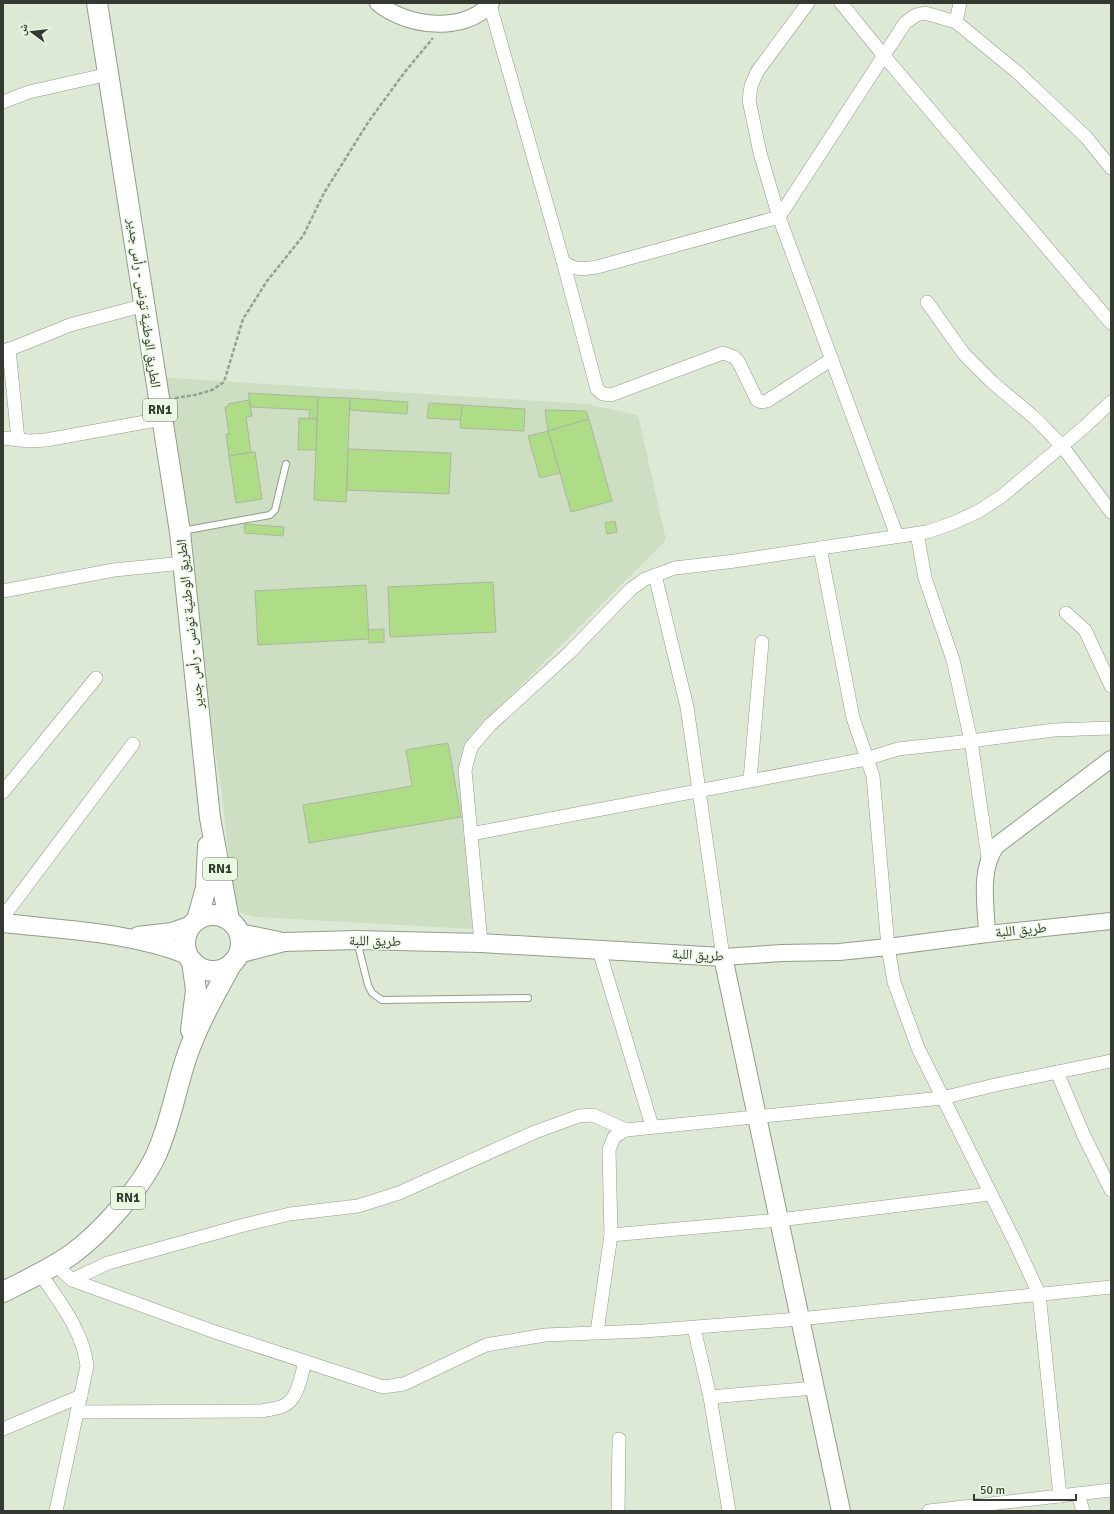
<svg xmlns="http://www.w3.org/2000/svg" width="1114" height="1514" font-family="Signika,'Noto Naskh Arabic',sans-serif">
<rect width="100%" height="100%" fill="#dde9d4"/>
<polygon fill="#cedec2" points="155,377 586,404 638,415 666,540 479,727 468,744 466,821 472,929 255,917 243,914 235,909 221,786"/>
<g fill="#afdd87" stroke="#abb6a2">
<polygon points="248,393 318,397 317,419 309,419 310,410 251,407"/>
<polygon points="318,397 350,398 346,502 314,500"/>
<polygon points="350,398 408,402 407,414 350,410"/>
<polygon points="249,400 252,416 246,417 251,452 229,456 226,434 229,434 225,407 229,406 228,404"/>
<polygon points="429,403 462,405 461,420 427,418"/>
<polygon points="462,405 525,409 524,431 460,428"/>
<polygon points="545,410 586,411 589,419 548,431"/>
<polygon points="299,418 317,419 316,450 298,450"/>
<polygon points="589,419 612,501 571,512 548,431"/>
<polygon points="548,431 560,473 540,478 528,436"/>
<polygon points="348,449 451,453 449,494 347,490"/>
<polygon points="255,452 262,499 236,503 229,456"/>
<polygon points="615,521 617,532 607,534 605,523"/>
<polygon points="244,524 284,527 283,536 245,533"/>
<polygon points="493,582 496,632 390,637 388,587"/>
<polygon points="366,585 369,639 258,645 255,591"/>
<polygon points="384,629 384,642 369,643 368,630"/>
<polygon points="448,743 461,817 309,843 303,805 412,786 406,750"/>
</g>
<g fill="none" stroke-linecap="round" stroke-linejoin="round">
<defs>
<g id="service">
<polyline points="182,531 270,515 275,510 286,464"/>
<polyline points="357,941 368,985 372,993 382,1000 528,998"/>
</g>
<g id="minor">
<polyline points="808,3 757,72 751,86 749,100 760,153 779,217 897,536"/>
<polyline points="841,3 884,56 1111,323"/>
<path d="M 490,5 L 563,261 C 574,271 583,269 597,267 L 779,217 L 905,23 L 916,15 L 925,13 L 956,22 L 1017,72 L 1086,137 L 1111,168"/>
<polyline points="956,22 960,3"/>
<polyline points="3,102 29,92 109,74"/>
<polyline points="563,261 597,389 603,394 611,395 723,353 734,357 738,361 757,400 762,402 767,401 832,359"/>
<polyline points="927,302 964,354 992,382 1037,420 1062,446 1111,512"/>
<polyline points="9,349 18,440"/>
<polyline points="3,352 70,325 145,305"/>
<polyline points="3,438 29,441 46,440 162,419"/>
<polyline points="917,533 925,578 953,660 971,741 1054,730 1111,728"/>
<polyline points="820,548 853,718 873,776 888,947 894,982 918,1048 1016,1244 1039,1294 1060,1496"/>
<polyline points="655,575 687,707 723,957"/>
<polyline points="3,591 114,570 183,563"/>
<polyline points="1066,613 1085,630 1111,686"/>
<polyline points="750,780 762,642"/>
<polyline points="3,792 96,678"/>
<polyline points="471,834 866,759 898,749 971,741 988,857"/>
<polyline points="3,917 133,744"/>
<polyline points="481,943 465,770 471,747 490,725 569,653 631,589 645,579 675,568 735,561 927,532 953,523 979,511 1002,496 1082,429 1111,402"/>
<polyline points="599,950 652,1126"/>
<polyline points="1057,1072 1084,1136 1111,1190"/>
<polyline points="990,1194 779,1220 611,1235 609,1150 614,1137 626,1130 942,1098 995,1085 1111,1061"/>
<polyline points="56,1265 72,1280 215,1332 383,1387 404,1384 486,1345 545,1335 644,1331 799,1319 1111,1287"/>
<path d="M 40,1273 C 59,1302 83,1330 87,1366 L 56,1511"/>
<polyline points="72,1280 108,1263 244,1225 290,1214 358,1206 399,1193 535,1132 579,1116 593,1115 626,1130"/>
<polyline points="694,1328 710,1397 729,1511"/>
<polyline points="597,1332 611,1235"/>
<polyline points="710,1397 815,1388"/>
<path d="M 77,1412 L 262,1411 C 269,1409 277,1409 283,1406 C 298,1400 301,1376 305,1362"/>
<polyline points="3,1429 81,1396"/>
<polyline points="1078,1494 1083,1511"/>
<polyline points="618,1511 619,1439"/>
<polyline points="929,1511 1111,1490"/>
</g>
<g id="tertiary">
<path d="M 378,3 C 406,27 465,34 491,3"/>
<path d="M 987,934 C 986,904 979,871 996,846 L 1111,759"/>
<polyline points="723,957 782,953 839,952 888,947 987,934 1111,921"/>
</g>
<g id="secondary">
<path d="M 3,923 C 66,930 129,932 188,955"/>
<polyline points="239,933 279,941"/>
<polyline points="138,936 172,932 192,925"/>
<polyline points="238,954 284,942 356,940 481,943 723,957 841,1511"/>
</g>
<g id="primary">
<polyline points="97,3 180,532 210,818 229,920"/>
<circle cx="213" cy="943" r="28"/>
<polyline points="197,920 206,888 208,846"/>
<polyline points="191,1030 196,990 192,961"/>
<path d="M 3,1292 C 27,1280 51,1269 72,1254 C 101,1233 141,1188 156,1155 C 171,1123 176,1086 188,1053 C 199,1022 216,992 232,963"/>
</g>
</defs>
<use href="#service" stroke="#929d8a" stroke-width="8"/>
<use href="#minor" stroke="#929d8a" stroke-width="14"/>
<use href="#tertiary" stroke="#929d8a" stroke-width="18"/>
<use href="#secondary" stroke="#929d8a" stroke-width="20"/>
<use href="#primary" stroke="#929d8a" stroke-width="22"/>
<polyline stroke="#969f90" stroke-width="2.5" stroke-dasharray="4 2" stroke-linecap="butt" points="175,398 195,395 212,390 224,382 243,319 267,281 303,236 324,193 369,121 404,73 433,38"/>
<use href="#service" stroke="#fff" stroke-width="6"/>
<use href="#minor" stroke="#fff" stroke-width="13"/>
<use href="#tertiary" stroke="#fff" stroke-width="16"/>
<use href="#secondary" stroke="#fff" stroke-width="18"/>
<use href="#primary" stroke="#fff" stroke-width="20"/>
</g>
<g text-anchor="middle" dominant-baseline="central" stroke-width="3" stroke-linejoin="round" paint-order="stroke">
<g fill="#eaf7e1" stroke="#6b7266" stroke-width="1">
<rect x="143" y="399" width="34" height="22" rx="3"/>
<rect x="203" y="858" width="34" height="22" rx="3"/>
<rect x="111" y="1187" width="34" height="22" rx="3"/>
</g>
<g font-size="13" font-weight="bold" fill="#343931">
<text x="160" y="410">RN1</text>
<text x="220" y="869">RN1</text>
<text x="128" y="1198">RN1</text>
</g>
<g font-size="14" fill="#343931" stroke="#eaf7e1">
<text transform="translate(144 303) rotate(82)">الطريق الوطنية تونس - رأس جدير</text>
<text transform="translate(190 624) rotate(-96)">الطريق الوطنية تونس - رأس جدير</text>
<text transform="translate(1021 930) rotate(-6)">طريق اللبة</text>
<text transform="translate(375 941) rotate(1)">طريق اللبة</text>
<text transform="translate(698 955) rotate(3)">طريق اللبة</text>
</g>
</g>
<rect width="1114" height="1514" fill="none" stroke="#343931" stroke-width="8"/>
<g transform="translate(32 32) rotate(285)" stroke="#eaf7e1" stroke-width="3" paint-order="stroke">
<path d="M0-3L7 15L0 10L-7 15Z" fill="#343931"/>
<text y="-6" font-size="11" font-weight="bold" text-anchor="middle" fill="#343931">ش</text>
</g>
<path d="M974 1494v6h102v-6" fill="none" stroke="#343931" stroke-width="2"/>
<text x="980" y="1494" font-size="12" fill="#343931" stroke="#eaf7e1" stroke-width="3" paint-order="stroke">50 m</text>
</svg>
